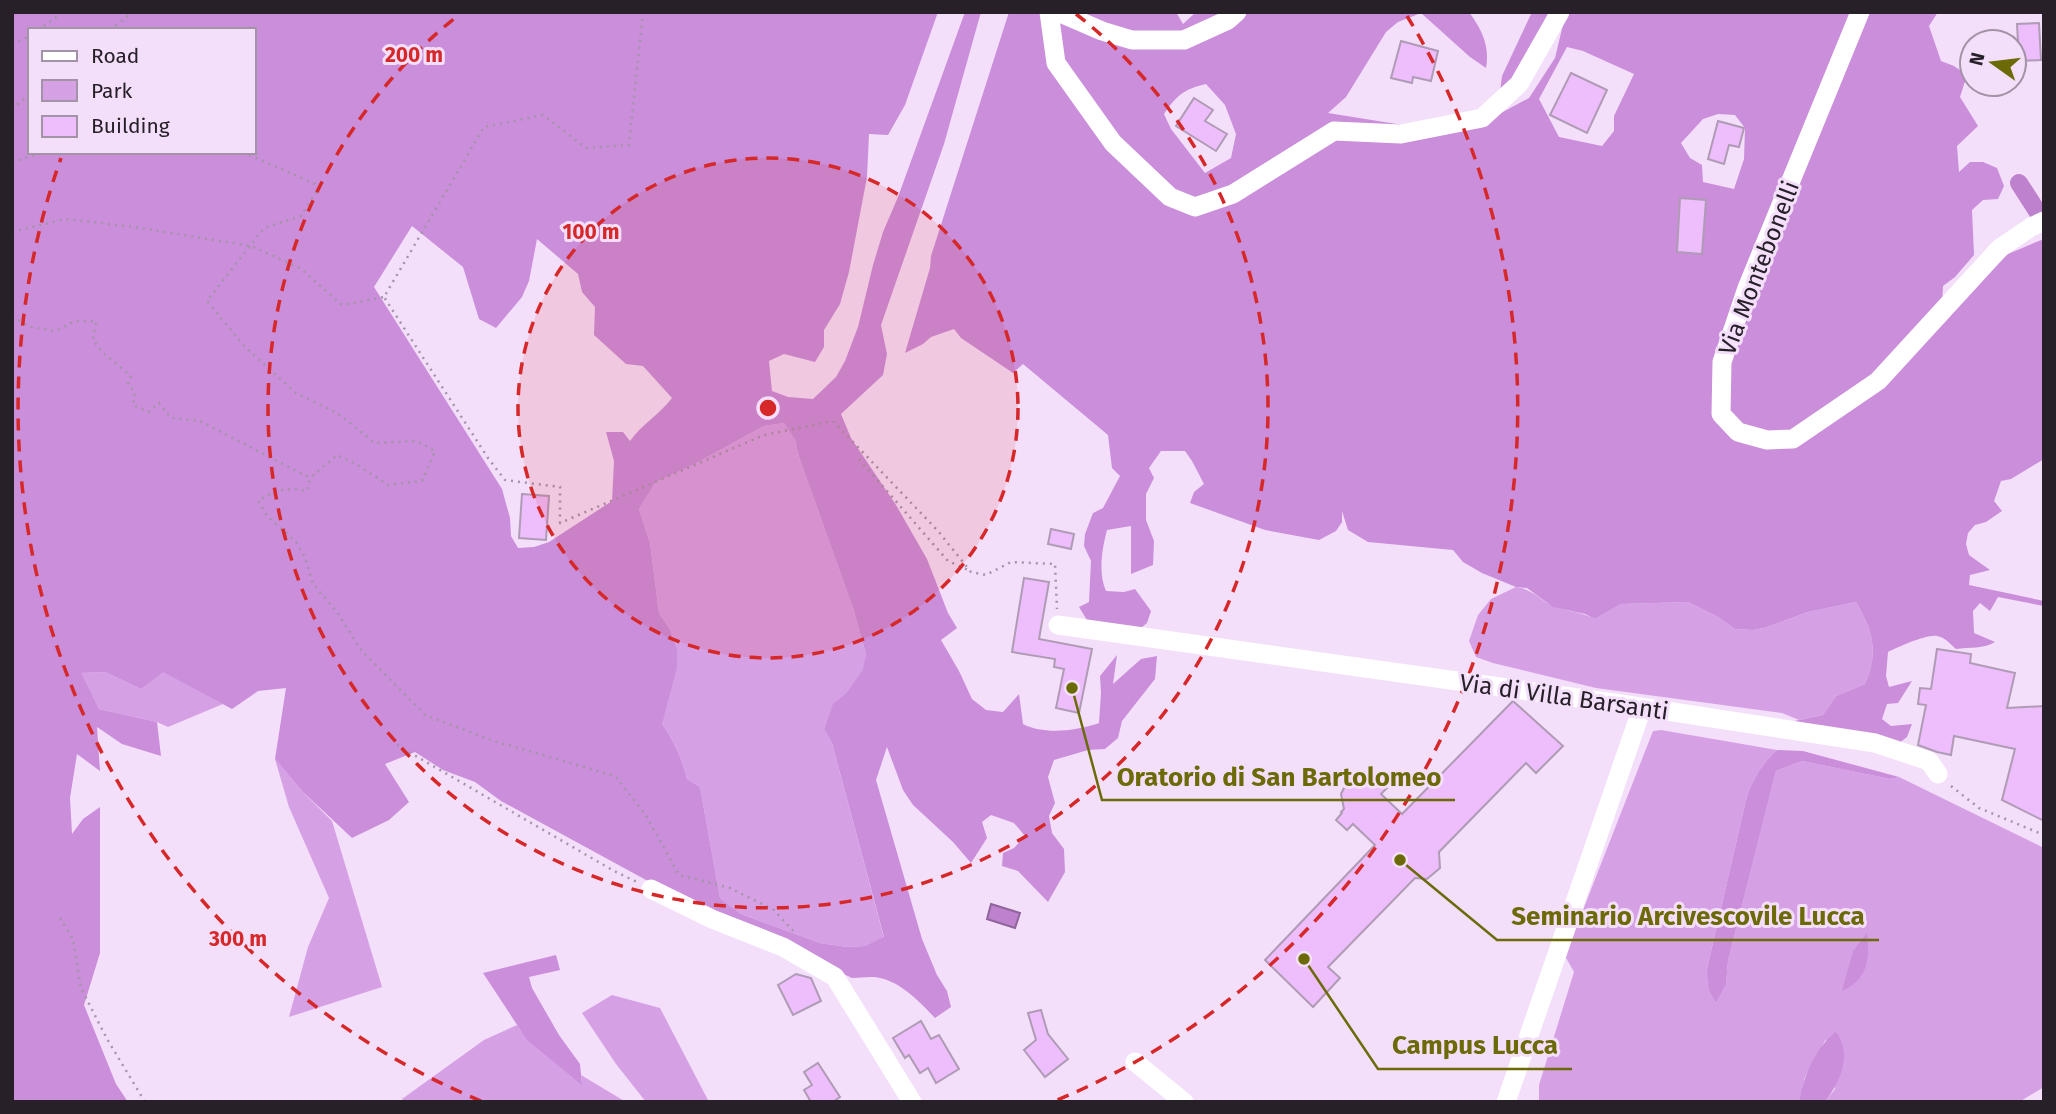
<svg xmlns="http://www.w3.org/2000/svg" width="2056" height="1114" font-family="'Fira Sans',sans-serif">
<rect width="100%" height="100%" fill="#f4dffa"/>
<g fill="#d6a0e5">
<path d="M 784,423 L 795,440 L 799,457 L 853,608 L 866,654 L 864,670 L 846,693 L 833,705 L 824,729 L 832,743 L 884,938 L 865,946 L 847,947 L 820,943 L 741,914 L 720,898 L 700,787 L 687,779 C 682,759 674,741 662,724 L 669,628 L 659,613 L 650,543 L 639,509 L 656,482 L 691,466 L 764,426 Z"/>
<path d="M 1516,587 C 1536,590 1541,602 1556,607 C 1570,612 1582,612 1595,619 L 1621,604 L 1688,602 L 1718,617 L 1735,629 L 1753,630 L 1764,628 L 1808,612 L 1856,602 C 1873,631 1879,652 1865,684 L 1836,696 L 1823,715 L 1799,720 L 1782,713 L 1596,688 L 1493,663 L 1476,657 L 1469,641 L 1478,615 L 1491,599 Z"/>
<polygon points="162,671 223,704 168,727 157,722 99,709 80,673 105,672 141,689"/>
<path d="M 1661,730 L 1777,750 C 1763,763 1753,778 1747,796 L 1707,969 L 1716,1003 L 1726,983 L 1728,961 L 1776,771 L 1802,761 L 1890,779 L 1899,777 L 2044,848 L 2044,1087 L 2019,1102 L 1825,1102 L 1835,1089 L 1826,1039 L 1805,1077 L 1799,1102 L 1539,1102 L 1539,1085 L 1574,972 L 1565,956 L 1653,731 Z"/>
<polygon points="275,759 302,791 332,821 382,987 289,1017 308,947 329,898 289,807"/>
<polygon points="612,995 660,1008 709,1102 646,1102 616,1064 582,1013"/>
<polygon points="517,1025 528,1040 582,1083 581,1075 626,1102 404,1102 402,1099 484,1040"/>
</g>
<g fill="#ca8edb" fill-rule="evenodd">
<path d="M 12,12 L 938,12 L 905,105 L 888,135 L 869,134 L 867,177 L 849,272 L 840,304 L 824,330 L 824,347 L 815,362 L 784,354 L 769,361 L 772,391 L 788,397 L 813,399 L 836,377 L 845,361 L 858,327 L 873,265 L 883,232 L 898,197 L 965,12 L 981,12 L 944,144 L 881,325 L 887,354 L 883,375 L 841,414 L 851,438 L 896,505 L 927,559 L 948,613 L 957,628 L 941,640 L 959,671 L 972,699 L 986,710 L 1003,712 L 1019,694 L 1023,724 C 1044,735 1076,731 1099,723 L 1101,693 L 1100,676 L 1117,655 L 1113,684 L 1141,659 L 1157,656 L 1155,679 L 1122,721 L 1118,738 L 1105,749 L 1088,750 L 1054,760 L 1048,777 L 1055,803 L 1049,816 L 1052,833 L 1064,849 L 1065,872 L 1048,902 L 1018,871 L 1002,866 L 1003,853 L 1014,848 L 1025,836 L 1014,823 L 991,815 L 982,822 L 987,838 L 971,863 L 953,842 L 913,805 L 903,790 L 887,747 L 876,780 L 922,939 L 937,975 L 947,991 L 951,1007 L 935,1018 C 920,1002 902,983 880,978 C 872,976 860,978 852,978 L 668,892 L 501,801 L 475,782 L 443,770 L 415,752 L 385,764 L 409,802 L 389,820 L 352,838 L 302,791 L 275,759 L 286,688 L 258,691 L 232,709 L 163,672 L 141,689 L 105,672 L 81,673 L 99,709 L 157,722 L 161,756 L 122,744 L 97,727 L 100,771 L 77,754 L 70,798 L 72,834 L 83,819 L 100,807 L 100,953 L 84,1005 L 116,1084 L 128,1102 L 12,1102 ZM 30,30 L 254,30 L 254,152 L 30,152 ZM 412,226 L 463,267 L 479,319 L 496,328 L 522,297 L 529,281 L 537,239 L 578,274 L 582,292 L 595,307 L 594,335 L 626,364 L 643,366 L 672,398 C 660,414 642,424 630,441 L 623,432 L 606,432 L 614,461 L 612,501 L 549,542 L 534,547 L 518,548 L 511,536 L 510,518 L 502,489 L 374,287 ZM 784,423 L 795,440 L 799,457 L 853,608 L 866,654 L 863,670 L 846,693 L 833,704 L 824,729 L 832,743 L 884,937 L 865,946 L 847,947 L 820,943 L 741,914 L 720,898 L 700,787 L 687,779 C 682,759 674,741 662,724 L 677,667 L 677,650 L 669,628 L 659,613 L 650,543 L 639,509 L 656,482 L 691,466 L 764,426 Z"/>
<path d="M 1009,12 L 1176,12 L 1183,24 L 1196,12 L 1469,12 C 1482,30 1490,46 1486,68 L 1470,57 L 1421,13 L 1398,22 L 1386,32 L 1346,97 L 1328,113 L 1409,126 L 1488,120 L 1529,98 L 1555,58 L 1566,12 L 1938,12 L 1929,26 L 1941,61 L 1954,66 L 1967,75 L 1960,97 L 1978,126 L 1957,146 L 1959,172 L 1970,162 L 1983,162 L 1997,168 L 2004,186 L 1998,199 L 1983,200 L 1972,210 L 1974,255 L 1955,277 L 1943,286 L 1942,305 L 1988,273 L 2008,254 L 2041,240 L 2044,242 L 2044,459 L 2011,479 L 2001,481 L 1994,501 L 2002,511 L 1986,522 L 1975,525 L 1968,533 L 1966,544 L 1969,555 L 1990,570 L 1970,575 L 1969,585 L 2044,601 L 2044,606 L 1998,597 L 1990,611 L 1980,603 L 1973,611 L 1974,633 L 1995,642 C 1984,649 1969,647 1956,649 C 1950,644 1945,637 1937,636 C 1927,634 1898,647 1888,652 L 1886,676 L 1889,687 L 1912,681 L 1898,703 L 1887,704 L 1882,719 L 1891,726 L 1912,724 L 1907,737 L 1898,744 L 1785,723 L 1823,715 L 1836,696 L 1865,684 C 1879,652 1873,631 1856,602 L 1808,612 L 1764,628 L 1753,630 L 1735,629 L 1718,617 L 1688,602 L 1621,604 L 1595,619 L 1585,614 L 1553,607 L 1527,588 L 1516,587 L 1482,573 L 1463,562 L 1453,550 L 1368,542 L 1348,530 L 1342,511 L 1342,522 L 1336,531 L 1319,540 L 1265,530 L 1190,503 L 1194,492 L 1204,484 L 1192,461 L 1185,451 L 1161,451 L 1149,468 L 1154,478 L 1146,494 L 1146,520 L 1154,541 L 1153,565 L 1131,574 L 1131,526 L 1107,530 C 1102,549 1098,573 1106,591 L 1124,592 L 1135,589 L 1151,611 L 1147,623 L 1137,631 L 1090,625 L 1079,607 L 1089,602 L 1091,561 L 1084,546 L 1085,534 L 1093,513 L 1103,508 L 1120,476 L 1112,468 L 1108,435 L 1023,364 L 1013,373 L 961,338 L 954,329 L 931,337 L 923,344 L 905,353 L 930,268 L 931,256 ZM 1567,47 L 1583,51 L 1634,74 L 1614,116 L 1614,131 L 1602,146 L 1559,137 L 1539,99 ZM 1206,84 L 1225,105 L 1236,134 L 1231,158 L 1205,173 L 1171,129 L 1164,114 C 1177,95 1184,89 1206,84 ZM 1718,114 L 1735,115 L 1745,128 L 1744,159 L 1734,189 L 1703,182 L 1702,165 L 1690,158 L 1681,143 L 1703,119 Z"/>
<polygon points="1532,12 1561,12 1516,85 1500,92 1502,76"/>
<path d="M 1777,750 L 1803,751 L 1899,777 L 1890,779 L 1802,761 L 1776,771 L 1728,961 L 1726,984 L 1716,1003 L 1709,990 L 1707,969 L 1747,796 C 1753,778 1763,763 1777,750 Z"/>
<path d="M 1867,933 C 1870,959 1868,979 1842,991 L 1853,951 Z"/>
<polygon points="556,955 560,970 529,977 532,988 559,1035 580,1064 582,1085 527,1040 483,973"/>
<path d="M 1836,1032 C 1853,1055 1840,1081 1825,1102 L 1799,1102 C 1803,1078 1815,1047 1836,1032 Z"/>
</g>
<polygon fill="#bd81cd" stroke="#90649c" stroke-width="2" points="991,904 1020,913 1015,928 987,919"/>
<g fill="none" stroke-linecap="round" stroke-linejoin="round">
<polyline stroke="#bd81cd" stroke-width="18" points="2019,183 2044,222"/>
</g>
<g fill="#eebdfc" stroke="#af9bb5" stroke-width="2">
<polygon points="2039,23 2041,60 2019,61 2017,24"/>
<polygon points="1401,41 1438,51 1431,81 1413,77 1412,83 1391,78"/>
<polygon points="1571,73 1607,90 1587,133 1550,115"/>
<polygon points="1194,98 1213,110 1205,121 1227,134 1216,151 1176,126"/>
<polygon points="1718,121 1744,128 1739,147 1729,145 1724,164 1708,159"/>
<polygon points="1680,198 1706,200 1702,254 1677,252"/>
<polygon points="522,494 549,496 546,540 519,538"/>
<polygon points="1051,529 1074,534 1071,549 1048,544"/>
<polygon points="1024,578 1049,582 1039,639 1092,649 1079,713 1056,708 1064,669 1054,667 1055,659 1012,652"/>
<polygon points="1937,649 1971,654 1970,663 2015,673 2007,708 2044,706 2044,821 2002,800 2015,749 1954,736 1951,755 1937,752 1918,745 1926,705 1918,704 1920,688 1931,689"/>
<polygon points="1513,701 1563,746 1536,773 1526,763 1439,852 1440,868 1427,879 1415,878 1328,967 1340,978 1313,1007 1265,960 1375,845 1353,824 1347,830 1336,820 1342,813 1341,812 1344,809 1341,794 1344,788 1351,784 1365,784 1368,781 1370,783 1376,778 1387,788 1381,794 1402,814"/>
<polygon points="796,974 811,978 821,1001 793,1015 778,985"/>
<polygon points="1041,1010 1048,1034 1068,1059 1045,1077 1024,1050 1036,1040 1028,1013"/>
<polygon points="921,1021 931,1039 939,1035 959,1069 936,1083 928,1068 920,1073 909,1055 905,1058 893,1038"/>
<polygon points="818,1063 840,1097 833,1102 811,1102 804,1090 812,1085 804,1072"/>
</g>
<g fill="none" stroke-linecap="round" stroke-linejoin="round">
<g stroke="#a494a8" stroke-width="2.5" stroke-dasharray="2 5" stroke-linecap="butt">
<polyline points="239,12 253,12"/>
<polyline points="643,12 629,145 586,148 543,115 484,127 384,297 488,458 505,480 560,487 560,523 764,435 833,421 938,531 971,572 986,575 1011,562 1055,564 1057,609"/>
<polyline points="38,30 63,12"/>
<polyline points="110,30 133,12"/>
<polyline points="12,44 30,36"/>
<polyline points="12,109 30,94"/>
<polyline points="243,152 320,186 301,216 264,228 207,301 245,347 296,393 337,413 375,443 417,441 435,451 422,481 388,485 358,465 337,455 310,478"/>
<polyline points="12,162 43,152"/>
<polyline points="12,232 65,219 135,227 251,246 300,268 342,305 384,297"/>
<path d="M 12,317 L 31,327 L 56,331 L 75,321 L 96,321 L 93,340 L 102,352 L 131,376 L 128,384 L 135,392 L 133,405 L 148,412 L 159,403 L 171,418 L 200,421 L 310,478 L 307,491 C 285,487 277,489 258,501 L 267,516 L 296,542 L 305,557 L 313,584 L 337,612 L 361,650 L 425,715 L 494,741 L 615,776 L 645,814 L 679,875 L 730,888 L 774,910 L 793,931"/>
<polyline points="859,459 948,561 968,570"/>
<polyline points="397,745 614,871 637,882"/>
<polyline points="1951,786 1979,808 2044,835"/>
<polyline points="60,918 73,939 81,988 107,1039 145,1102"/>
</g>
<g stroke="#fff" stroke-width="19">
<polyline points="1049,12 1056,63 1113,143 1170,197 1195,207 1233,194 1334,131 1401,134 1482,118 1519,84 1560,12"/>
<polyline points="1058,12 1102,31 1132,40 1184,40 1228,20 1237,12"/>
<polyline points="1860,12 1747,288 1722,362 1721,414 1738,432 1767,440 1793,439 1878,381 2000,248 2031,227 2044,221"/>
<polyline points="1058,625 1614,703 1875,743 1929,761 1938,774"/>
<polyline points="651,889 712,919 783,947 835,977 912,1102"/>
<polyline points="1135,1062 1184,1102"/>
<polyline points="1506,1102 1642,708"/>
</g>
</g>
<circle cx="768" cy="408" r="250" fill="#d62828" fill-opacity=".12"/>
<g fill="none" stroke="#d62828" stroke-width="3.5" stroke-dasharray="12 9">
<circle cx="768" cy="408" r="250"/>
<path d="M1076 14A500 500 0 1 1 460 14"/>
<path d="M481 1101A750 750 0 0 1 61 158M1407 16A750 750 0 0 1 1055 1101"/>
</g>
<g text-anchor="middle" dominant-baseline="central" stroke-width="6" stroke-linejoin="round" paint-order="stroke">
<g font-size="24" fill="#272029" stroke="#f4dffa">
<text transform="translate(1759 268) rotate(-69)">Via Montebonelli</text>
<text transform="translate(1564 697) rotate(8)">Via di Villa Barsanti</text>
</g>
</g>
<circle cx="768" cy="408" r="10" fill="#d62828" stroke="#f4dffa" stroke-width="3.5"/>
<g font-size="21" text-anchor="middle" font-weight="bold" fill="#d62828" stroke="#f4dffa" stroke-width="6" stroke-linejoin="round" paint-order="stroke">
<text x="414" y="62">200 m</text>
<text x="591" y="239">100 m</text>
<text x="238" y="946">300 m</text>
</g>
<path fill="none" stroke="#6b6a06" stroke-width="2.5" d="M1072 688L1102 800H1455M1400 860L1497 940H1879M1304 959L1378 1069H1572"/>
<g fill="#6b6a06" stroke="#f4dffa" stroke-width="2.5">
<circle cx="1072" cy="688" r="7"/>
<circle cx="1400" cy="860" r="7"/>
<circle cx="1304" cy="959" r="7"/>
</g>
<g font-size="26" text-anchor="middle" font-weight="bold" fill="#6b6a06" stroke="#f4dffa" stroke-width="6" stroke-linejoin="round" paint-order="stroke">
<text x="1279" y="786">Oratorio di San Bartolomeo</text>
<text x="1688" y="925">Seminario Arcivescovile Lucca</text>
<text x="1475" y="1054">Campus Lucca</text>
</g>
<rect width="2056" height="1114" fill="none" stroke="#272029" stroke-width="28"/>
<rect x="28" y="28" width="228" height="126" fill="#f4dffa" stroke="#a293a6" stroke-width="2"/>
<rect x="42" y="51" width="35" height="10" fill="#ffffff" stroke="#a293a6" stroke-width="2"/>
<text x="91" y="63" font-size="21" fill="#272029">Road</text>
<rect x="42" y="80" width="35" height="21" fill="#d6a0e5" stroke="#a293a6" stroke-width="2"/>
<text x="91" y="98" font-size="21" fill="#272029">Park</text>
<rect x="42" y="116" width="35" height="21" fill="#eebdfc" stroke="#a293a6" stroke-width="2"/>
<text x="91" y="133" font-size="21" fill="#272029">Building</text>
<g transform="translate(1993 63) rotate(284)"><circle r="33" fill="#f4dffa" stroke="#a293a6" stroke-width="2"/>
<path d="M0-5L12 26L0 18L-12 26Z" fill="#6b6a06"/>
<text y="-10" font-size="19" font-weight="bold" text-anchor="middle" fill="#272029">N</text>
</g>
</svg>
